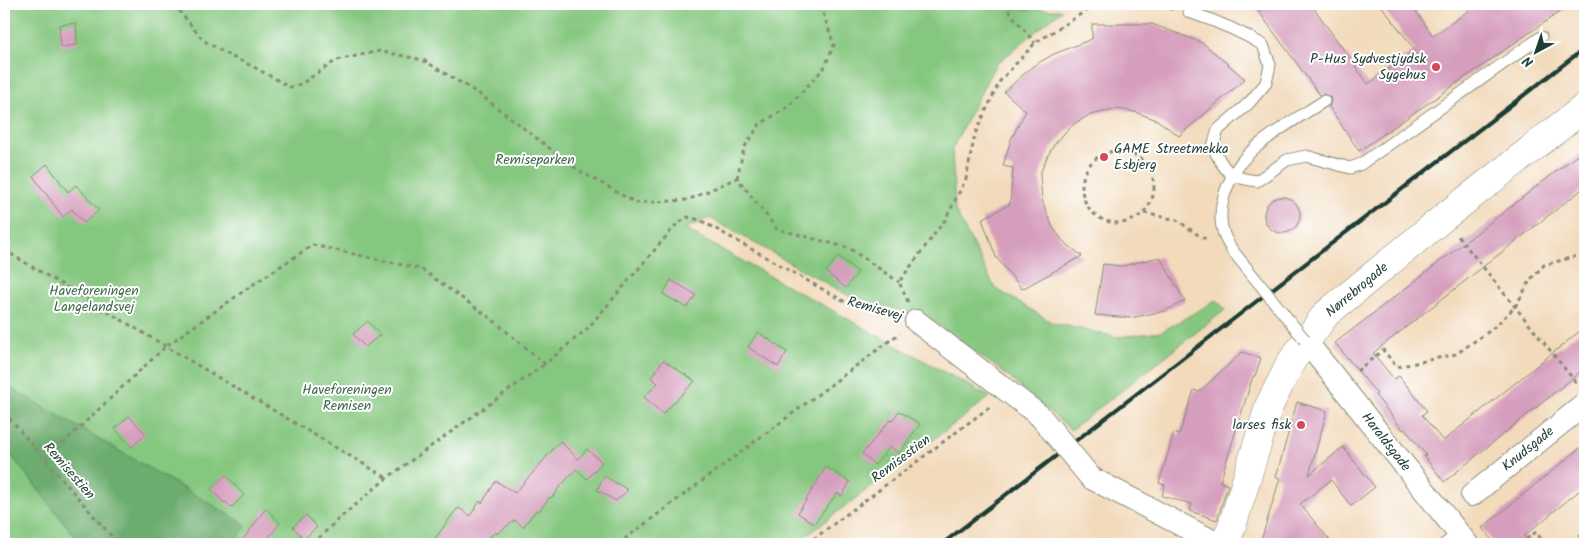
<svg xmlns="http://www.w3.org/2000/svg" width="1589" height="548" font-family="Kalam,sans-serif">
<rect width="100%" height="100%" fill="#fff"/>
<filter id="ink" filterUnits="userSpaceOnUse"><feTurbulence type="fractalNoise" baseFrequency=".02" numOctaves="2"/><feDisplacementMap in="SourceGraphic" scale="10" xChannelSelector="R" yChannelSelector="G"/><feConvolveMatrix kernelMatrix="1 2 1 2 8 2 1 2 1" color-interpolation-filters="sRGB"/></filter>
<filter id="wash" filterUnits="userSpaceOnUse"><feTurbulence type="fractalNoise" baseFrequency=".0096" numOctaves="4" result="noise"/><feDisplacementMap in="SourceGraphic" scale="20" xChannelSelector="R" yChannelSelector="G"/><feGaussianBlur stdDeviation="1.12" result="paint"/><feColorMatrix in="noise" values="0 0 0 0 0 0 0 0 0 0 0 0 0 0 0 0 0 1.4 0 .05"/><feComposite in="paint" operator="in"/></filter>
<g filter="url(#wash)">
<rect width="100%" height="100%" fill="#f2dabb"/>
<polygon fill="#85c77f" stroke="#52825a" points="4,4 833,4 1062,10 995,65 952,149 955,210 995,288 1053,323 1117,337 1161,332 1217,300 1225,310 1071,430 999,369 928,318 849,296 710,218 684,229 990,397 795,544 4,544"/>
<polygon fill="#6cac6e" stroke="#467451" points="4,384 247,525 233,544 81,544 4,446"/>
<g id="blocks">
<g fill="#d69ebd">
<polygon points="1253,4 1311,4 1368,84 1415,50 1380,4 1411,4 1433,36 1478,4 1571,4 1359,151 1329,107 1331,101 1330,97 1324,94 1320,95"/>
<polygon points="76,23 77,45 61,47 59,25"/>
<polygon points="1092,24 1152,24 1203,43 1245,79 1179,136 1157,120 1135,112 1118,109 1090,115 1077,122 1069,128 1054,145 1047,157 1040,174 1042,200 1052,226 1063,241 1082,256 1022,289 996,257 982,219 1010,204 1013,168 1003,166 1011,139 1026,111 1004,92 1033,66 1054,54 1092,39"/>
<polygon points="1585,149 1585,187 1373,353 1394,379 1399,376 1427,411 1422,415 1443,441 1585,327 1585,368 1444,482 1424,456 1426,455 1405,429 1403,430 1375,395 1377,394 1335,343"/>
<polygon points="47,164 68,192 76,185 99,210 84,223 72,209 63,217 33,176"/>
<circle cx="1282" cy="215" r="18"/>
<polygon points="838,256 858,272 846,288 826,272"/>
<polygon points="1160,257 1185,301 1165,311 1130,318 1095,315 1103,264 1122,266"/>
<polygon points="671,280 696,295 687,308 663,294"/>
<polygon points="368,321 380,335 365,347 353,334"/>
<polygon points="758,332 787,352 778,367 748,347"/>
<polygon points="1242,352 1261,358 1255,376 1253,376 1220,482 1228,485 1217,520 1190,511 1192,504 1162,496 1165,485 1159,483 1174,433 1179,435 1194,390 1199,392"/>
<polygon points="663,360 695,381 663,414 644,397 658,383 651,378"/>
<polygon points="1297,402 1327,411 1309,475 1343,447 1375,487 1351,506 1331,480 1300,504 1333,544 1260,544 1280,478 1276,477"/>
<polygon points="899,411 920,424 899,454 890,447 875,465 862,454 890,420 892,421"/>
<polygon points="129,416 146,434 132,447 115,429"/>
<polygon points="560,441 578,459 587,449 602,462 587,479 576,469 557,490 557,492 552,497 549,498 539,511 536,510 523,527 515,520 497,534 496,532 480,544 431,544 456,510 459,508 470,516 480,501 482,503 496,481 515,493"/>
<polygon points="1585,444 1585,486 1524,536 1530,544 1495,544 1482,528"/>
<polygon points="826,467 850,482 842,496 837,493 814,524 798,513"/>
<polygon points="226,475 244,495 231,508 226,502 224,503 211,489"/>
<polygon points="604,476 628,490 616,501 597,490"/>
<polygon points="266,508 280,523 264,544 240,544"/>
<polygon points="306,515 317,527 304,539 293,527"/>
</g>
</g>
</g>
<g filter="url(#ink)">
<use href="#blocks" fill-opacity="0" stroke="#888c78" stroke-width="1"/>
<g fill="none" stroke-linecap="round" stroke-linejoin="round">
<defs>
<g id="lane">
<path d="M 1188,4 L 1189,12 C 1216,21 1240,31 1263,45 L 1270,65 L 1266,83 L 1249,103 L 1218,130 L 1213,146 C 1223,171 1230,178 1257,181 L 1287,160 L 1306,156 L 1350,168 L 1361,164 L 1541,37"/>
<path d="M 1232,250 C 1226,241 1221,230 1221,218 C 1220,194 1236,163 1255,148 C 1276,130 1301,116 1324,101"/>
<polyline points="1445,544 1458,533"/>
</g>
<g id="street">
<polyline points="916,321 1040,416"/>
<polyline points="1305,340 1467,544"/>
<polyline points="1091,478 1218,544"/>
<polyline points="1472,495 1585,404"/>
</g>
<polyline id="secondary" points="1225,544 1233,523 1269,406 1291,362 1326,314 1443,218 1585,107"/>
</defs>
<use href="#lane" stroke="#888c78" stroke-width="13"/>
<use href="#street" stroke="#888c78" stroke-width="24"/>
<use href="#secondary" stroke="#888c78" stroke-width="29"/>
<g stroke="#888c78" stroke-width="3" stroke-dasharray="4 4" stroke-linecap="butt">
<polyline points="174,4 203,40 228,55 252,66 290,87 301,84 337,60 380,51 423,60 478,93 578,170 636,203 688,200 737,178 777,229 849,248 899,282"/>
<polyline points="995,4 1003,4 1035,43"/>
<polyline points="1137,4 1173,9"/>
<circle cx="1118" cy="187" r="36"/>
<polyline points="737,178 744,148 760,124 788,107 824,68 834,45 820,4"/>
<polyline points="1144,213 1177,220 1201,237 1209,240"/>
<polyline points="1458,236 1578,385"/>
<polyline points="4,250 387,478"/>
<polyline points="908,302 899,282 945,220 966,179 975,134 1000,81 1035,43 1089,9 1115,4"/>
<polyline points="1357,371 1383,350 1397,367 1456,354 1491,330 1515,307 1531,279 1544,265 1585,254"/>
<polyline points="4,412 118,544"/>
<polyline points="45,460 166,346 258,281 313,245 421,269 493,320 545,364 588,328 675,226 687,217 700,220 847,303 897,316"/>
<polyline points="4,539 9,544"/>
<polyline points="313,544 334,523 387,478 545,364"/>
<polyline points="618,544 900,333"/>
<polyline points="807,544 991,406"/>
<polyline points="1520,544 1536,532 1545,544"/>
<polyline points="1564,544 1585,534"/>
</g>
<use href="#lane" stroke="#fff" stroke-width="11"/>
<use href="#street" stroke="#fff" stroke-width="22"/>
<use href="#secondary" stroke="#fff" stroke-width="28"/>
<polyline stroke="#1f3d34" stroke-width="4" points="942,544 1585,48"/>
<defs>
<polyline id="lane-bridge" points="1232,250 1305,340"/>
<polyline id="street-bridge" points="1040,416 1091,478"/>
</defs>
<use href="#lane-bridge" stroke="#888c78" stroke-width="13" stroke-linecap="butt"/>
<use href="#street-bridge" stroke="#888c78" stroke-width="24" stroke-linecap="butt"/>
<use href="#lane-bridge" stroke="#fff" stroke-width="11"/>
<use href="#street-bridge" stroke="#fff" stroke-width="22"/>
</g>
</g>
<g fill="#d1495b" stroke="#fff" stroke-width="2">
<circle cx="1436" cy="67" r="5"/>
<circle cx="1104" cy="157" r="5"/>
<circle cx="1301" cy="425" r="5"/>
</g>
<g text-anchor="middle" dominant-baseline="central" stroke-width="4" stroke-linejoin="round" paint-order="stroke">
<g font-size="14" fill="#1f3d34" stroke="#fff" text-anchor="end">
<text x="1426" y="59">P-Hus Sydvestjydsk<tspan x="1426" dy="16">Sygehus</tspan></text>
<text x="1114" y="149" text-anchor="start">GAME Streetmekka<tspan x="1114" dy="16">Esbjerg</tspan></text>
<text x="1291" y="425">larses fisk</text>
</g>
<g font-size="14" fill="#3e664a" stroke="#fff">
<text x="535" y="160">Remiseparken</text>
<text x="94" y="291">Haveforeningen<tspan x="94" dy="16">Langelandsvej</tspan></text>
<text x="347" y="390">Haveforeningen<tspan x="347" dy="16">Remisen</tspan></text>
</g>
<g font-size="14" fill="#1f3d34" stroke="#fff">
<text transform="translate(1357 290) rotate(-40)">Nørrebrogade</text>
<text transform="translate(875 309) rotate(16)">Remisevej</text>
<text transform="translate(1386 442) rotate(52)">Haraldsgade</text>
<text transform="translate(1528 449) rotate(-39)">Knudsgade</text>
<text transform="translate(901 459) rotate(-37)">Remisestien</text>
<text transform="translate(69 471) rotate(49)">Remisestien</text>
</g>
</g>
<rect width="1589" height="548" fill="none" stroke="#fff" stroke-width="20"/>
<g transform="translate(1536 52) rotate(220)" stroke="#ffffff" stroke-width="4" paint-order="stroke">
<path d="M0-4L9 19L0 12L-9 19Z" fill="#1f3d34"/>
<text y="-8" font-size="14" font-weight="bold" text-anchor="middle" fill="#1f3d34">N</text>
</g>
</svg>
